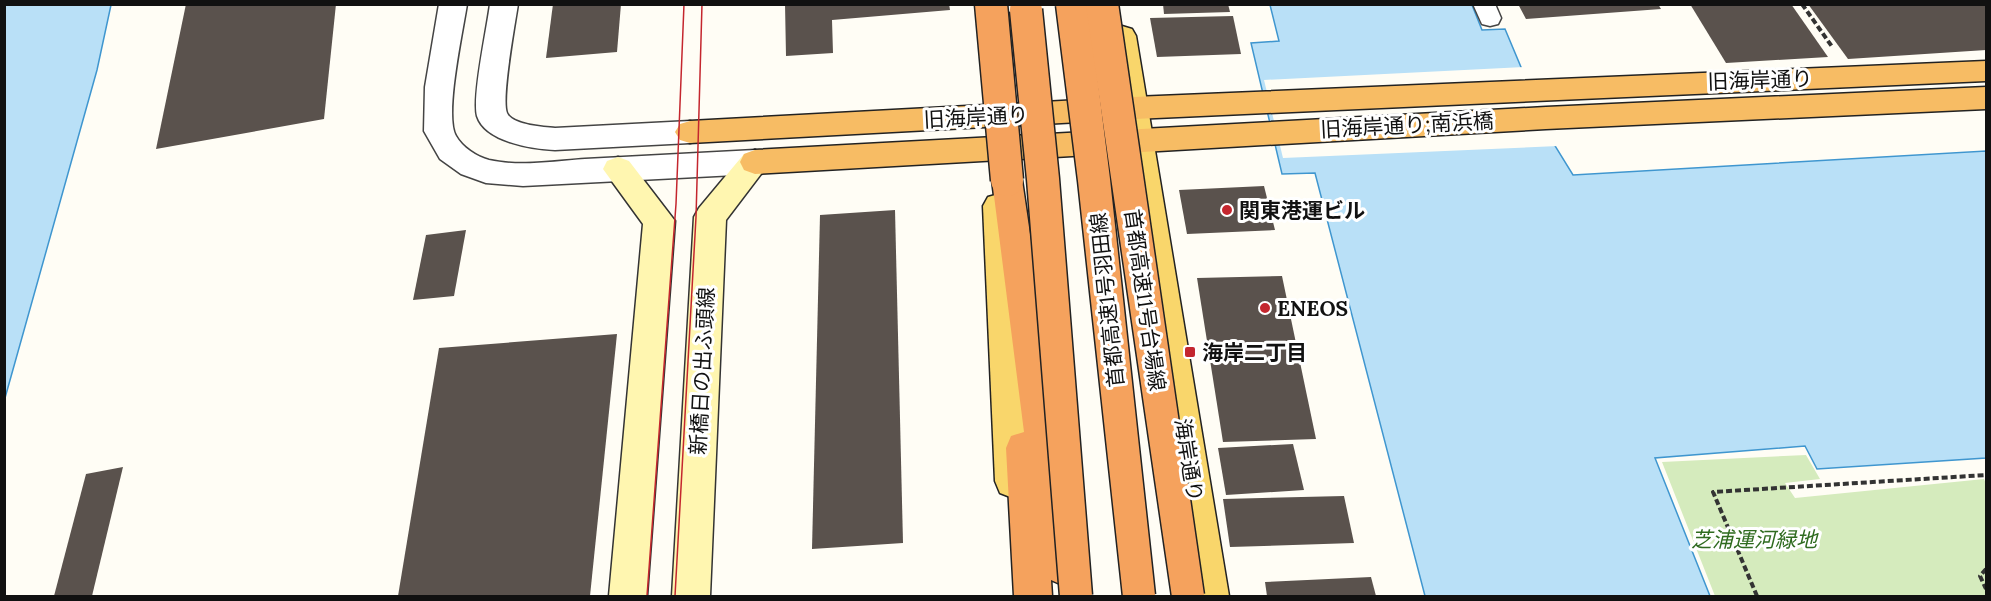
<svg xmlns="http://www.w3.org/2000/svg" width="1991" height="601" font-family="Lora,'Noto Sans JP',serif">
<rect width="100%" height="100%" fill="#fffdf5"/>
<polygon fill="#d5ebbd" points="1806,455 1820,479 1785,483 1795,498 1984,479 1986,484 1986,596 1715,596 1662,462"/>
<g fill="#b9e0f7" stroke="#3f96cf" stroke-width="1.5">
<polygon points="5,4 111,5 97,70 5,398"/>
<polygon points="1270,5 1472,5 1482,30 1505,29 1552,141 1573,175 1986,151 1986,458 1817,469 1805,446 1655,458 1710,596 1425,596 1315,173 1282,174 1251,43 1279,41"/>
</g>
<polygon fill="#fffdf5" points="1524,67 1558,146 1283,158 1264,80"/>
<g fill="#5a524d">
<polygon points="186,4 336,4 324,119 156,149"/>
<polygon points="553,4 621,4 617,52 546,58"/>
<polygon points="785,4 949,4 950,10 832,20 833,53 786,56"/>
<polygon points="1163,4 1228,4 1230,12 1164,14"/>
<polygon points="1518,4 1658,4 1661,9 1526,19"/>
<polygon points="1690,4 1791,4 1828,57 1726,63"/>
<polygon points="1808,4 1986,4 1986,50 1848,59"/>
<polygon points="1233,16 1241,54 1157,57 1150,18"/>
<polygon points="1264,186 1275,230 1187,234 1179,190"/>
<polygon points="895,210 903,543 812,549 820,215"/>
<polygon points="466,230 454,296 413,300 426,235"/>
<polygon points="1282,276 1316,439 1223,442 1197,278"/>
<polygon points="617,334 590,596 398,596 439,348"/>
<polygon points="1293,444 1304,490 1226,495 1218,448"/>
<polygon points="123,467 92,596 54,596 86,474"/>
<polygon points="1344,496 1354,543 1230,547 1223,499"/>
<polygon points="1371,577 1376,596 1267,596 1265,582"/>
</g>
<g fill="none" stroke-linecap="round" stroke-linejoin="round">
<defs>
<polygon id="pedestrian" points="1473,4 1495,4 1501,18 1498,24 1490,26 1482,24"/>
<g id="tertiary">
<path d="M 439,4 L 467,4 C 463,31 444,116 456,136 C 462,147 477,157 489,160 C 520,167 554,161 585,159 C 642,156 698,153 755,150 L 766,154 L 770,162 L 766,170 L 755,174 L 523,186 L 486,183 L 461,174 L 440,159 L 424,131 L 425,87 Z"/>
<path d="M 490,4 L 518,4 C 515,24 501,99 507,113 C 512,125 543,127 555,128 L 690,121 L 700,124 L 705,132 L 700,140 L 690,143 L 555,150 C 533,149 485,142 477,116 C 472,97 487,28 490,4 Z"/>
</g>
<g id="secondary">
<polygon points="755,150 766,154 770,162 726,220 710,596 672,596 694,217 699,208 744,154"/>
<polygon points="618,157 629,161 675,221 647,596 609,596 643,224 603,169 607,161"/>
</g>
<g id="primary">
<polygon points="1122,26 1132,29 1136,36 1229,596 1191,596 1108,36 1112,29"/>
<polygon points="999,194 1010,197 1015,206 1031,481 1026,493 1013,498 1000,493 995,481 983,206 988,197"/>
</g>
<g id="trunk">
<polygon points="1986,61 1986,81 1134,119 690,143 680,140 675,132 680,124 690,121 1134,97"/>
<polygon points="1986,87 1986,109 1546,129 755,174 744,170 740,162 744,154 755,150 1546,107"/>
</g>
<polygon id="motorway" points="1007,168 1018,172 1022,180 1079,565 1074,578 1060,584 1051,580 1052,596 1014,596 1006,448 1011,436 1024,432 992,180 996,172"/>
</defs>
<use href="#pedestrian" stroke="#444" stroke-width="3"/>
<use href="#tertiary" stroke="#444" stroke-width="3"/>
<use href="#secondary" stroke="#333" stroke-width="3"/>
<use href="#primary" stroke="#222" stroke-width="3"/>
<use href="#trunk" stroke="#222" stroke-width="3"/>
<use href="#motorway" stroke="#222" stroke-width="3"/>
<g stroke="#333" stroke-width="4" stroke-dasharray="6 3" stroke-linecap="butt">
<polyline points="1802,4 1833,48"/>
<polyline points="1986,569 1980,576 1986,589"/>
<polyline points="1757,596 1713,492 1986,475"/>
</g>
<use href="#pedestrian" fill="#fff" fill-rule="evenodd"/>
<use href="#tertiary" fill="#fff" fill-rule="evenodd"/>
<use href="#secondary" fill="#fff6b0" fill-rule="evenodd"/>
<use href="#primary" fill="#f9d66b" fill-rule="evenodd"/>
<use href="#trunk" fill="#f7bc64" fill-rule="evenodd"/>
<use href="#motorway" fill="#f5a25d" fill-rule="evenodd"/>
<g stroke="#c4262e" stroke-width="1.5">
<polyline points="647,596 676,204 684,4"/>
<polyline points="675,596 696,217 702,4"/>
</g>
<defs>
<g id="motorway-bridge">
<polyline points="991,4 1007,180"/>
<polyline points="1072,4 1094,180 1139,596"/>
<polyline points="1102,4 1188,596"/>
<polyline points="1026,10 1043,179 1076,596"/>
</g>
</defs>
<use href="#motorway-bridge" stroke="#222" stroke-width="35" stroke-linecap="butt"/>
<use href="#motorway-bridge" stroke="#f5a25d" stroke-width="32"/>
</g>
<g fill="#c4262e" stroke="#fff" stroke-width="2">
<circle cx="1227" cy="210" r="6"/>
<circle cx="1265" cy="308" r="6"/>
<rect x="1184" y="346" width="12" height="12" rx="3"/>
</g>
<g text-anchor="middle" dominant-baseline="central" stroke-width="6" stroke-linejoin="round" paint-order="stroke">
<g font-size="21" fill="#111" stroke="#fff">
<text transform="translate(1760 80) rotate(-2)">旧海岸通り</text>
<text transform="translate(976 117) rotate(-3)">旧海岸通り</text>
<text transform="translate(1407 125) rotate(-3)">旧海岸通り;南浜橋</text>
<text transform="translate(1107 300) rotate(-96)">首都高速1号羽田線</text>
<text transform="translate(1145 300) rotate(82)">首都高速11号台場線</text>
<text transform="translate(702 371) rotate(-87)">新橋日の出ふ頭線</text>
<text transform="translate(1189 460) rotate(81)">海岸通り</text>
</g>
<g font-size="21" font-weight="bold" fill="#111" stroke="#fff" text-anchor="start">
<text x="1239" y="210">関東港運ビル</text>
<text x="1277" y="308">ENEOS</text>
<text x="1202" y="352">海岸二丁目</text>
</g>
<g font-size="21" font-style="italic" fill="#2f6b1f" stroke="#fff">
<text x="1754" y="539">芝浦運河緑地</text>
</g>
</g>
<rect width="1991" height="601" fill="none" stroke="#111111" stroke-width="12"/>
</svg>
